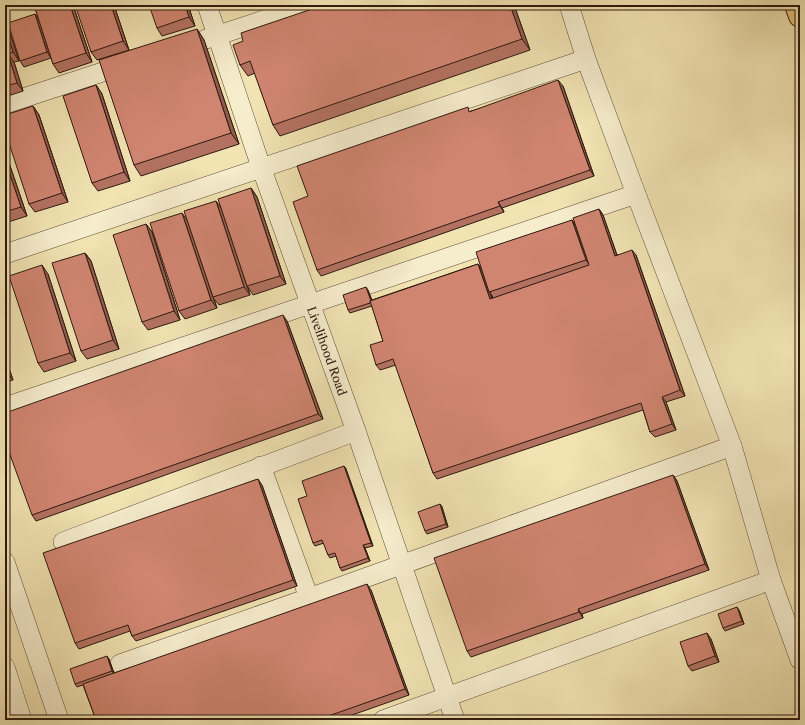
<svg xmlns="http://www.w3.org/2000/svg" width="805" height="725" font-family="'Libre Caslon Text',serif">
<rect width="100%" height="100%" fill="#f1e3b2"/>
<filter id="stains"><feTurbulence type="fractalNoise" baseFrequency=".005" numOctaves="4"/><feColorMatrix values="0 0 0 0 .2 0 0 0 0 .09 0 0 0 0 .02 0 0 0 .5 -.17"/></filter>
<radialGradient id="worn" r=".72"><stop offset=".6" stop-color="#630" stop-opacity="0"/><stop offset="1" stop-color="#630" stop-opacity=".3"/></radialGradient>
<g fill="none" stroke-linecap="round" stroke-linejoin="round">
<defs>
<g id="minor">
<polyline points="207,5 261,167 356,431 455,720"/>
<polyline points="206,39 310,5"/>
<polyline points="5,104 127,64"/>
<polyline points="5,254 586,59"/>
<polyline points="5,407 636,194"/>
<polyline points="261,466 309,598"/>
<polyline points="63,542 356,431"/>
<polyline points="5,562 59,720"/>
<polyline points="771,580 800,660"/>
<polyline points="120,664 309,598 732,446"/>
<polyline points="5,667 22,720"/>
<polyline points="383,720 771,580 732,446 636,194 586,59 569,5"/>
</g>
<polyline id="highway" points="796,5 800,16"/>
</defs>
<use href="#minor" stroke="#5f4c38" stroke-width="20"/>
<use href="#highway" stroke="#2e190f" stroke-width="24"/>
<use href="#minor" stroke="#f6edcd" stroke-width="19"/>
<use href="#highway" stroke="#e8c279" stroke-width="22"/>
</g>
<g fill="#b37261" stroke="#2e190f" fill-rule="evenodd">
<polygon points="34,5 73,5 92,62 59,73 53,64 51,58 24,67 20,61 35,14 39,20"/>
<polygon points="114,5 129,50 97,60 91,52"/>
<polygon points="188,5 195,26 162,36 157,28"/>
<polygon points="232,5 247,5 235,9"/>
<polygon points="324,5 514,5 530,50 280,136 273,125 255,73 248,76 240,65 243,41"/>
<polygon points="5,21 7,24 19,61 14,62 23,91 5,97"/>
<polygon points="197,29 204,40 239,144 141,176 134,165"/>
<polygon points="96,85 102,94 130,181 98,191 92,183"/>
<polygon points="563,86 594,176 502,208 504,212 321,276 317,270 308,196 471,111"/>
<polygon points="33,106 39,115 68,202 35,212 29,204"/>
<polygon points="5,151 27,216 5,223"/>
<polygon points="251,188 257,197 286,284 253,295 248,287 250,295 219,305 214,299 217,308 185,319 179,311 187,220 222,209"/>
<path d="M 599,209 L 603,215 L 617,255 L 636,255 L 685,396 L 666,402 L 676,430 L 655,437 L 650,432 L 643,410 L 437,479 L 433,473 L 396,365 L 380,370 L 376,365 L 383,341 L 372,306 L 350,313 L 348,310 L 368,290 L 372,300 L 478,264 L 482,270 L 572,220 L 576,226 ZM 486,280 L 489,292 L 493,297 L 492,298 Z"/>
<polygon points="146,224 152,232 180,320 148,330 142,322"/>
<polygon points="85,253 91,261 119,349 87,359 81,351"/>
<polygon points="48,274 76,361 44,372 38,363"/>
<polygon points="287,321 323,419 36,521 32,515"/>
<polygon points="5,357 13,380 5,383"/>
<polygon points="344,466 346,469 373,546 365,548 370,561 342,571 340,568 336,556 330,558 328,555 324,543 315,546 313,543 307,496"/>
<polygon points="673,475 677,481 709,570 582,614 583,618 471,657 467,651"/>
<polygon points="262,485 297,586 136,641 132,636 130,631 79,649 75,643"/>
<polygon points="440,504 442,507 448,527 427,534 425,531"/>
<polygon points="371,590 409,695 338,720 96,720 83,685 77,687 75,684 109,659 114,673"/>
<polygon points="739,610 744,624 725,631 723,628"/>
<polygon points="711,639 719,662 692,671 688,666"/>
</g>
<g fill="#925d4f" stroke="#2e190f">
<polygon points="70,5 73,5 92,62 86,53"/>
<polygon points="111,5 114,5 129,50 123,41"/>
<polygon points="185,5 188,5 195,26 189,17"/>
<polygon points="510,5 514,5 530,50 522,39"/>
<polygon points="35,14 39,20 51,58 47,52"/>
<polygon points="5,21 7,24 19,61 13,52 5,28"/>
<polygon points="197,29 204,40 239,144 231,133"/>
<polygon points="8,54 14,62 23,91 17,83"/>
<polygon points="558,80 563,86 594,176 590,170"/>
<polygon points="96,85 102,94 130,181 124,172"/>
<polygon points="33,106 39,115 68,202 62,193"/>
<polygon points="5,151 27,216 21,207 5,160"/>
<polygon points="251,188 257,197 286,284 280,276"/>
<polygon points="216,201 222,209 250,295 244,287"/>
<polygon points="498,202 502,208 504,212 500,206"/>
<polygon points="599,209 603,215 619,261 615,256"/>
<polygon points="182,213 188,221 213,297 217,308 211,300"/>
<polygon points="572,220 576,226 590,266 586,260"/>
<polygon points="146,224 152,232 180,320 174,311"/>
<polygon points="632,250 636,255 685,396 680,390"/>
<polygon points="85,253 91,261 119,349 113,340"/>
<polygon points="478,264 482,270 494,304 490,299"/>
<polygon points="42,265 48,274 76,361 70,353"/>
<polygon points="366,287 368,290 373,305 371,302"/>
<polygon points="283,315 287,321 323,419 318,414"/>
<polygon points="5,357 13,380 7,372 5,367"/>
<polygon points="662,397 666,402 676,430 672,424"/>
<polygon points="344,466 346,469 373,546 371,543"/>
<polygon points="673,475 677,481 709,570 705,564"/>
<polygon points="258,479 262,485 297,586 293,580"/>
<polygon points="440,504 442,507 448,527 446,524"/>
<polygon points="363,545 365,548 370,561 368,558"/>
<polygon points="367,584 371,590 409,695 405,689"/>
<polygon points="737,607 739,610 744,624 742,621"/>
<polygon points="578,609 582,614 583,618 579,612"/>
<polygon points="707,633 711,639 719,662 715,656"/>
<polygon points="107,656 109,659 114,674 112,671"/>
</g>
<g fill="#d08571" stroke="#2e190f">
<polygon points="34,5 70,5 86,53 53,64"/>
<polygon points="75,5 111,5 123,41 91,52"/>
<polygon points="149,5 185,5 189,17 157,28"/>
<polygon points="324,5 510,5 522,39 273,125 250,61 240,65 233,45 243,41 241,33"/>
<polygon points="35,14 47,52 20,61 8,23"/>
<polygon points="5,28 13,52 8,54 17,83 5,86"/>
<polygon points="197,29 231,133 134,165 99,60"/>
<polygon points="558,80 590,170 498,202 500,206 317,270 293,202 308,196 297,166 468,107 469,112"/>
<polygon points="96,85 124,172 92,183 63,96"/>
<polygon points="33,106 62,193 29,204 5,131 5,115"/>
<polygon points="5,160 21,207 5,212"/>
<polygon points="251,188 280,276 247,286 218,199"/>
<polygon points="216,201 244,287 213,297 184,211"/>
<polygon points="599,209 615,256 632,250 680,390 662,397 672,424 650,432 641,403 433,473 393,359 376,365 370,345 383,341 370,301 478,264 490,299 589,265 573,218"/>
<polygon points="182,213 211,300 179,311 150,223"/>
<polygon points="572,220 586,260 489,292 476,252"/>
<polygon points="146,224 174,311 142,322 113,235"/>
<polygon points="85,253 113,340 81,351 52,263"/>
<polygon points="42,265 70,353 38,363 9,276"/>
<polygon points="366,287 371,301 370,301 370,303 348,310 343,295"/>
<polygon points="283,315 318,414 32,515 5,441 5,413"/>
<polygon points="344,466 371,543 363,545 368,558 340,568 335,553 328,555 322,540 313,543 298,499 307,496 302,481"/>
<polygon points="673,475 705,564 578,609 579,612 467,651 434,558"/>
<polygon points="258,479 293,580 132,636 128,625 75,643 43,553"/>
<polygon points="440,504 446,524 425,531 418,512"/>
<polygon points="367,584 405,689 317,720 96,720 83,684"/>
<polygon points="737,607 742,621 723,628 718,614"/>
<polygon points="707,633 715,656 688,666 680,642"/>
<polygon points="107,656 112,671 75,684 70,669"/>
</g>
<g text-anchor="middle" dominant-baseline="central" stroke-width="3" stroke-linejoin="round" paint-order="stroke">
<g font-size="12" fill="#2e190f" stroke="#f6edcd">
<text transform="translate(327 351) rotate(70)">Livelihood Road</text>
</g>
</g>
<rect width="805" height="725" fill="none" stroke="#f1e3b2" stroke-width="20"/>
<rect x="6" y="6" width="793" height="713" fill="none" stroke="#2e190f" stroke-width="2"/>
<rect x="10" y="10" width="785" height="705" fill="none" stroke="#2e190f"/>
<rect width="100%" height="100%" filter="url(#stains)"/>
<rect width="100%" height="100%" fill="url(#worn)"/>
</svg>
